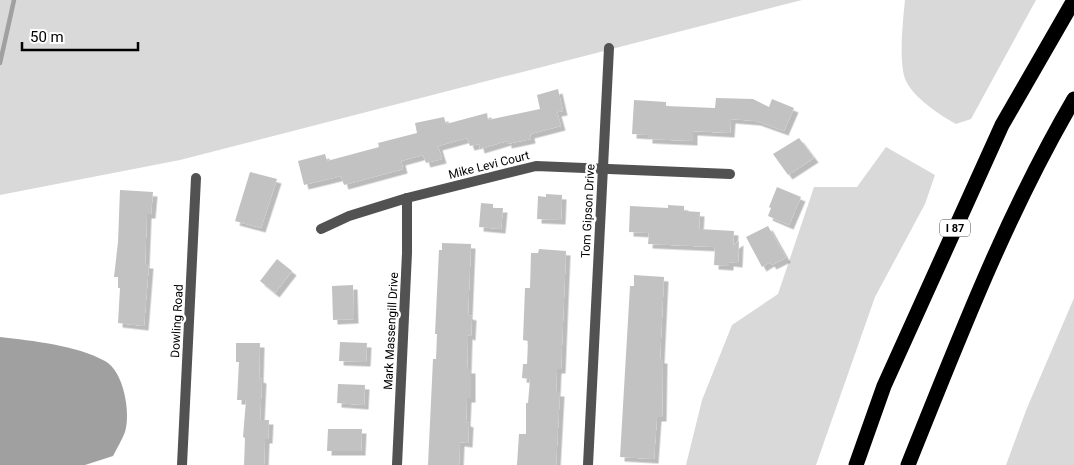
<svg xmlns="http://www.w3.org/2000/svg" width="1074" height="465" font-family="Roboto,sans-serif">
<defs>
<filter id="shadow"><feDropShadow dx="4.5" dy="4.5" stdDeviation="0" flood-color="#0004"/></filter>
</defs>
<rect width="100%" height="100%" fill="#fff"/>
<g fill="#d9d9d9">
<polygon points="0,0 802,0 180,160 0,195"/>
<path d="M 905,0 L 1036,0 L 971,119 L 956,124 C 940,115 914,98 906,81 C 898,64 903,20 905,0 Z"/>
<polygon points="886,147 935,175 925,204 875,297 816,465 686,465 702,400 732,325 778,294 814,187 857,187"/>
<polygon points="1074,298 1074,465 1006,465 1027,408"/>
</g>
<path fill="#a0a0a0" d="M 0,337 C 33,341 76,345 105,361 C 124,371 131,414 125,432 C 122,440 117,448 113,456 L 85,465 L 0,465 Z"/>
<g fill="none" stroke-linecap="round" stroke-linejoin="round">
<polyline stroke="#a0a0a0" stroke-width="4.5" points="0,63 14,0"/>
</g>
<g fill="#c2c2c2" filter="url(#shadow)">
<polygon points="558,89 563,111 557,112 561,126 530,134 531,139 507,144 507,141 480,149 479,144 470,146 467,138 438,146 442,159 426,163 423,155 401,161 403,169 344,185 341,176 304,185 298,161 325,154 327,161 379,147 378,143 417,133 415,123 444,117 446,124 487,113 488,120 540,109 537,95"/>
<polygon points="716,98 753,99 769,107 772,99 794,108 784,131 756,121 731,119 730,133 693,131 693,141 648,139 648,135 632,134 634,100 666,102 666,106 715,108"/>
<polygon points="799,138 814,158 788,175 773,154"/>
<polygon points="250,172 277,179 261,228 235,221"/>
<polygon points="777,187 801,197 789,225 768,216 771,208 769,207"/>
<polygon points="120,190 153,192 151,214 147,214 145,264 149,264 144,326 118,323 120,288 118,288 118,277 114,277 118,242"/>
<polygon points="546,194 562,195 561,220 537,219 538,196 546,197"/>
<polygon points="481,203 493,204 493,208 503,208 501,229 479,227"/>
<polygon points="668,205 684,206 684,211 700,212 699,229 734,231 733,245 739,241 738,263 729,262 729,266 714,265 715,247 648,244 649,233 629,232 630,206 668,208"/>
<polygon points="768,226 786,258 772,265 770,262 762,267 746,237"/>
<polygon points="442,243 471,244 468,315 472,316 471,336 468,335 467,369 471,369 471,398 467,398 466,422 469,423 468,443 460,442 459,465 428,465 433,359 436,359 437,334 435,334 439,250 442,250"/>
<polygon points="539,249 566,251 561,369 557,369 556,392 560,392 556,465 517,465 519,434 526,434 526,403 528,403 530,379 522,378 523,364 527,364 528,341 523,340 525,288 530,288 531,253 538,253"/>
<polygon points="277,259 292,271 275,293 260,281"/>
<polygon points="634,275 664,277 660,359 663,359 662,417 657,417 654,459 620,457 630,286 634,286"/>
<polygon points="353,285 354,319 333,320 332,286"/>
<polygon points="340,342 367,343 366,362 339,361"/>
<polygon points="236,343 260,343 259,378 262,379 260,420 269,420 268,439 265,439 264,465 244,465 245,438 243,437 246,400 237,400 239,362 236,362"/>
<polygon points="338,384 365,385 364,405 337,403"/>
<polygon points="328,429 362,429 361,451 327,451"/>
</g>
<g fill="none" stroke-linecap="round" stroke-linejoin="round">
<g stroke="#525252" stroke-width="10">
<polyline points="321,229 349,216 407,198 536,166 730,174"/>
<polyline points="182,465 196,178"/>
<polyline points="397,465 407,253 407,198"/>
<polyline points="588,465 609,48"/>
</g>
<g stroke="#000" stroke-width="15">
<polyline points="856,465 884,386 1002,125 1074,0"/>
<path d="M 908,465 C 958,341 1006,215 1074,99"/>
</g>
</g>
<g text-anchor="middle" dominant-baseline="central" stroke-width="5" stroke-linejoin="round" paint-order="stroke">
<rect fill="#fff" stroke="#4c4c4c" stroke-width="1" x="940" y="219.5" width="30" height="17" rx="4"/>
<g font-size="11" font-weight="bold" fill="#000">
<text x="955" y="228">I 87</text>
</g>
<g font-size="12" fill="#000" stroke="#fff">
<text transform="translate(489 165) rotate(-14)">Mike Levi Court</text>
<text transform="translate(588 211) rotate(-87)">Tom Gipson Drive</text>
<text transform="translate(177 321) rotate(-87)">Dowling Road</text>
<text transform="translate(391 331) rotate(-87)">Mark Massengill Drive</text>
</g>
</g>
<path d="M22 42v8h116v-8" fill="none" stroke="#000000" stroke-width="2.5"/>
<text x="30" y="42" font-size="15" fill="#000000" stroke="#ffffff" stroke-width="4" paint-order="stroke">50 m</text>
</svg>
